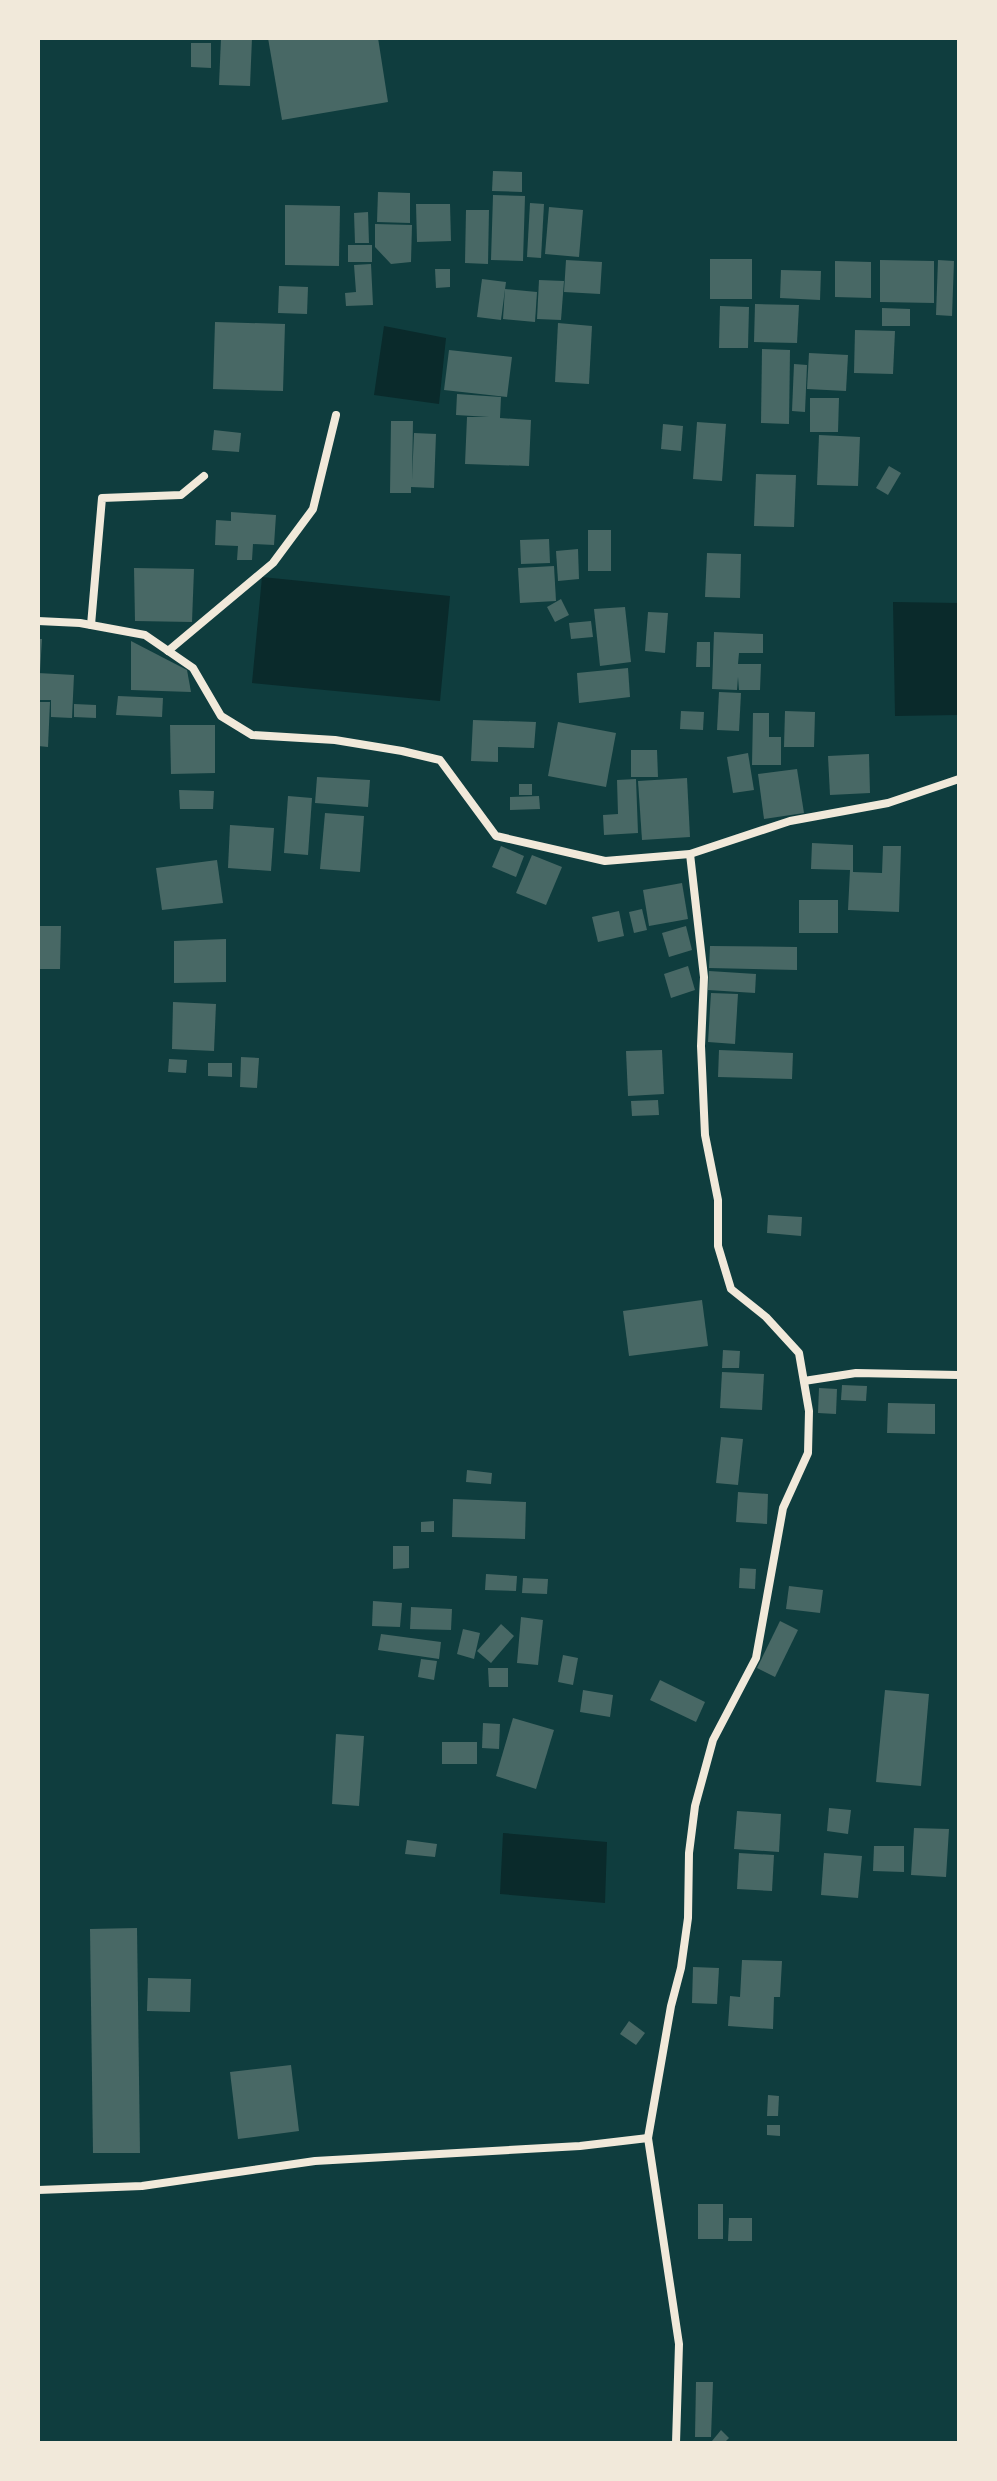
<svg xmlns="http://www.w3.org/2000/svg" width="997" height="2481" font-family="Manrope,sans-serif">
<rect width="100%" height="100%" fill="#0f3d3e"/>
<g fill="#0a2a2b">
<polygon points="384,326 446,338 439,404 374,395"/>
<polygon points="262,577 450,596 440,701 252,683"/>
<polygon points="893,602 959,603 959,715 895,716"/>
<polygon points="503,1833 607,1842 605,1903 500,1894"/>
</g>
<g fill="#486865">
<polygon points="221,38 252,38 250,86 219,85"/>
<polygon points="268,38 378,38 388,102 282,120"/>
<polygon points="191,43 211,43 211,68 191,67"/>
<polygon points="493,171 522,172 522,192 492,191"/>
<polygon points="378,192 410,193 410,223 377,222"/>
<polygon points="493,195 525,196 523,261 491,260"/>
<polygon points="530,203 544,204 541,258 527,257"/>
<polygon points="416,204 450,204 451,241 417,242"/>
<polygon points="285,205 340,206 339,266 285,265"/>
<polygon points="549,207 583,210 579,257 545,254"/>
<polygon points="466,210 489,210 488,264 465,263"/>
<polygon points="368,212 369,243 355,243 354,213"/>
<polygon points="375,224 412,225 411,262 391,264 375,247"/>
<rect x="348" y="245" width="24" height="17"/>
<rect x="710" y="259" width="42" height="40"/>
<polygon points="566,260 602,262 600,294 564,292"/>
<polygon points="880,260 934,261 934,303 880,302"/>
<polygon points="938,260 954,261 952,316 936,315"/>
<polygon points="835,261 871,262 871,298 835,297"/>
<polygon points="371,264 373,305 346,306 345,293 356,292 354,265"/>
<polygon points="435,269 450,269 450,287 436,288"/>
<polygon points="781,270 821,271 820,300 780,298"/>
<polygon points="482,279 506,282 501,320 477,317"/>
<polygon points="539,280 564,281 561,320 537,319"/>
<polygon points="279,286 308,287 307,314 278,313"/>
<polygon points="505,289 537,292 535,322 503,319"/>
<polygon points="755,304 799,305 797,343 754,342"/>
<polygon points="720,306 749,307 748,348 719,348"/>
<polygon points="882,308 910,309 910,326 882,326"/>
<polygon points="215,322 285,324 283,391 213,389"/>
<polygon points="558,323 592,326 589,384 555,382"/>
<polygon points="855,330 895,331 893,374 854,373"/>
<polygon points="762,349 790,350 789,424 761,423"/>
<polygon points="449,350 512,357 507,397 444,390"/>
<polygon points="809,353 848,355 846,391 807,389"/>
<polygon points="794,364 807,365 805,412 792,411"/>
<polygon points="457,394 501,397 500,418 531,420 529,466 465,464 467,417 489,417 456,415"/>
<polygon points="810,398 839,398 838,432 810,432"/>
<polygon points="391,421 413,421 412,480 414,433 436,434 434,488 411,487 411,493 390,493"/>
<polygon points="697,422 726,424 722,481 693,479"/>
<polygon points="663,424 683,426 681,451 661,449"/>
<polygon points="214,430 241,433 239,452 212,450"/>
<polygon points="819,435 860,437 858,486 817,485"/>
<polygon points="889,466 901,473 888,495 876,488"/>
<polygon points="756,474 796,475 794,527 754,526"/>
<polygon points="231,512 276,515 274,545 253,544 252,560 237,560 238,546 215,545 216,520 231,521"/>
<rect x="588" y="530" width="23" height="41"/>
<polygon points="549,539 550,563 521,564 520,540"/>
<polygon points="578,549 579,579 558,581 556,551"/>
<polygon points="707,553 741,554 740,598 705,597"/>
<polygon points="554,566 556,601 520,603 518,568"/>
<polygon points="134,568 194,569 192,622 135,621"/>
<polygon points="561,599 569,615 555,622 547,607"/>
<polygon points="625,607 631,662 600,666 594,609"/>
<polygon points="648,612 668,613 665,653 645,651"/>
<polygon points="591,621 593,637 571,639 569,623"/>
<polygon points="714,632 763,634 763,653 739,653 738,664 761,664 760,690 739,690 738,677 737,690 712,689"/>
<polygon points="38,639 42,639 40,672 38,672"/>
<polygon points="131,641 187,670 191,692 131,690"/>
<polygon points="697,642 710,642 710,667 696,667"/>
<polygon points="628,668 630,697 579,703 577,673"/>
<polygon points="38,673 74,675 72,718 51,717 51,700 38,700"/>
<polygon points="719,692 741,693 739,731 717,730"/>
<polygon points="118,696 163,698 162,717 116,715"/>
<polygon points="38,702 50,702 48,747 38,746"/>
<polygon points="74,704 96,705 96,718 74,717"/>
<polygon points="681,711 704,712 703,730 680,729"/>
<polygon points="785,711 815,712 814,747 784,747"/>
<polygon points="753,713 769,713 769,737 781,737 781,765 752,765"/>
<polygon points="473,720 536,722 534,748 498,747 498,762 471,761"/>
<polygon points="558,722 616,733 606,787 548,776"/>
<polygon points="170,725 215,725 215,773 171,774"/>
<polygon points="631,750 657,750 658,777 631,777"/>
<polygon points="748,753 754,790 733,793 727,757"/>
<polygon points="869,754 870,793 830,795 828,756"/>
<polygon points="797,769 804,813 764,819 758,774"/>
<polygon points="317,777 370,780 368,807 315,803"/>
<polygon points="687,778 690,837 642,840 638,781"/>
<polygon points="636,779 638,833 604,835 603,815 618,814 617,780"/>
<rect x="519" y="784" width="13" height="11"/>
<polygon points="179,790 214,791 213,809 180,809"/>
<polygon points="288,796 312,798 308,855 284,853"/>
<polygon points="539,796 540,809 510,810 510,797"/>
<polygon points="325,813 364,816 360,872 320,869"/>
<polygon points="230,825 274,828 271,871 228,868"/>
<polygon points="812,843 853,845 853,872 882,873 883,846 901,846 899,912 848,910 850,870 811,869"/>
<polygon points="501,846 524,856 516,877 492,867"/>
<polygon points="532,855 562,867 546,905 516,893"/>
<polygon points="217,860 223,903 162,910 156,868"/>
<polygon points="682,883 688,919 649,926 643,890"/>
<rect x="799" y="900" width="39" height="33"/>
<polygon points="642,909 647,930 634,933 629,912"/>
<polygon points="619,911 624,936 598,942 592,917"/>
<polygon points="38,926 61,926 60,969 38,969"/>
<polygon points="686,926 692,950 669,957 662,933"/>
<polygon points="226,939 226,982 174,983 174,941"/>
<polygon points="710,946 797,947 797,970 709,968"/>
<polygon points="688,966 695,990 671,998 664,974"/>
<polygon points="709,971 756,974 755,993 708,990"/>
<polygon points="711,993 738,994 735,1044 708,1042"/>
<polygon points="173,1002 216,1004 214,1051 172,1049"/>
<polygon points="662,1050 664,1094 628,1096 626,1051"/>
<polygon points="719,1050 793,1053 792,1079 718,1077"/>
<polygon points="241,1057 259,1058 257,1088 240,1087"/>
<polygon points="169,1059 187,1060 186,1073 168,1072"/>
<polygon points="208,1063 232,1063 232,1077 208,1076"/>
<polygon points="658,1100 659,1115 632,1116 631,1101"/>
<polygon points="768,1215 802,1217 801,1236 767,1233"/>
<polygon points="702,1300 708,1346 629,1356 623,1311"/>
<polygon points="723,1350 740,1351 739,1368 722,1368"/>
<polygon points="722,1372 764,1374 762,1410 720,1408"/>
<polygon points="842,1385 867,1386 866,1401 841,1400"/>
<polygon points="819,1388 837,1389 836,1414 818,1413"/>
<polygon points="888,1403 935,1404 935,1434 887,1433"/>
<polygon points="721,1437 743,1439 738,1485 716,1483"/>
<polygon points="467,1470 492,1473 491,1484 466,1482"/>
<polygon points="738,1492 768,1494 767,1524 736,1522"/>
<polygon points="453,1499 526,1502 525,1539 452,1537"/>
<polygon points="434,1521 434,1532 421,1532 421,1522"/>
<polygon points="393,1546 409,1546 409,1568 393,1569"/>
<polygon points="740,1568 756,1569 755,1589 739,1588"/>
<polygon points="486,1574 517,1576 516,1591 485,1590"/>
<polygon points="523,1578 548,1579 547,1594 522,1593"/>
<polygon points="789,1586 823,1590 820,1613 786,1609"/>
<polygon points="373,1601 402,1603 400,1627 372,1626"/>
<polygon points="411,1607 452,1609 451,1630 410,1629"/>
<polygon points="521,1617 543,1620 538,1665 517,1663"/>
<polygon points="780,1621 798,1630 775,1677 757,1668"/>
<polygon points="501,1624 514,1636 491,1663 477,1651"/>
<polygon points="463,1629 480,1633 474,1659 457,1654"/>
<polygon points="381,1634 441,1642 439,1659 378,1650"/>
<polygon points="563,1655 578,1658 573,1685 558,1682"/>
<polygon points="421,1659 437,1661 434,1680 418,1677"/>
<polygon points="488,1668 508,1668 508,1687 489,1687"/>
<polygon points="660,1680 705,1702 696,1722 650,1700"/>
<polygon points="583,1690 613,1695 610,1717 580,1712"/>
<polygon points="885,1690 929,1694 921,1786 876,1782"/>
<polygon points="513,1718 554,1730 536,1789 496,1776"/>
<polygon points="483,1723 500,1724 499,1749 482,1748"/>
<polygon points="336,1734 364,1736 359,1806 332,1804"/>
<rect x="442" y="1742" width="35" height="22"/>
<polygon points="829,1808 851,1810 848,1834 827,1831"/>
<polygon points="737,1811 781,1814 779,1852 734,1849"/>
<polygon points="914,1828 949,1829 946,1877 911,1875"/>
<polygon points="407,1840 437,1844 435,1857 405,1854"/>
<polygon points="874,1846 904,1846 904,1872 873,1871"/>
<polygon points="739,1853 774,1855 772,1891 737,1889"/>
<polygon points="824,1853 862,1856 858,1898 821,1895"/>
<polygon points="137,1928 140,2153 93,2153 90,1929"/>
<polygon points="742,1960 782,1961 780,1997 774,1997 773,2029 728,2026 730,1996 740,1997"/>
<polygon points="693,1967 719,1968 717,2004 692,2003"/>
<polygon points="148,1978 191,1979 190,2012 147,2011"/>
<polygon points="629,2021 645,2033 636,2045 620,2034"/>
<polygon points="291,2065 299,2131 238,2139 230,2072"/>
<polygon points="768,2095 779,2096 778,2116 767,2116"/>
<polygon points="767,2125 780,2125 780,2136 767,2135"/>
<rect x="698" y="2204" width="25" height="35"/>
<polygon points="729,2218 752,2218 752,2241 728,2241"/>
<polygon points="696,2382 713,2382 711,2437 695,2437"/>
<polygon points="721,2430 729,2438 724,2443 714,2443 712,2441"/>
</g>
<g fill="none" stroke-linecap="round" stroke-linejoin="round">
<g stroke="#f1e9da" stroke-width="8">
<polyline points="38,621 80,623 145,635 193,668 221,716 252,735 335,740 402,751 440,760 496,836 605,861 690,854 790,821 888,803 959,779"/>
<polyline points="91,625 102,498 181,495 204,476"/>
<polyline points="168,651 273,563 313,509 336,415"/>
<polyline points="804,1381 856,1373 959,1375"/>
<polyline points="648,2138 671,2006 681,1968 688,1918 689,1853 695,1806 713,1740 756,1658 783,1508 808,1453 809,1411 799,1353 766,1317 731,1289 718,1246 718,1200 705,1135 701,1046 704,977 690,854"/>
<polyline points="38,2190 142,2186 315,2161 580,2146 648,2138 679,2344 676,2443"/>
</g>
</g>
<rect width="997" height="2481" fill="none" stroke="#f1e9da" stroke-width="80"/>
</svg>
